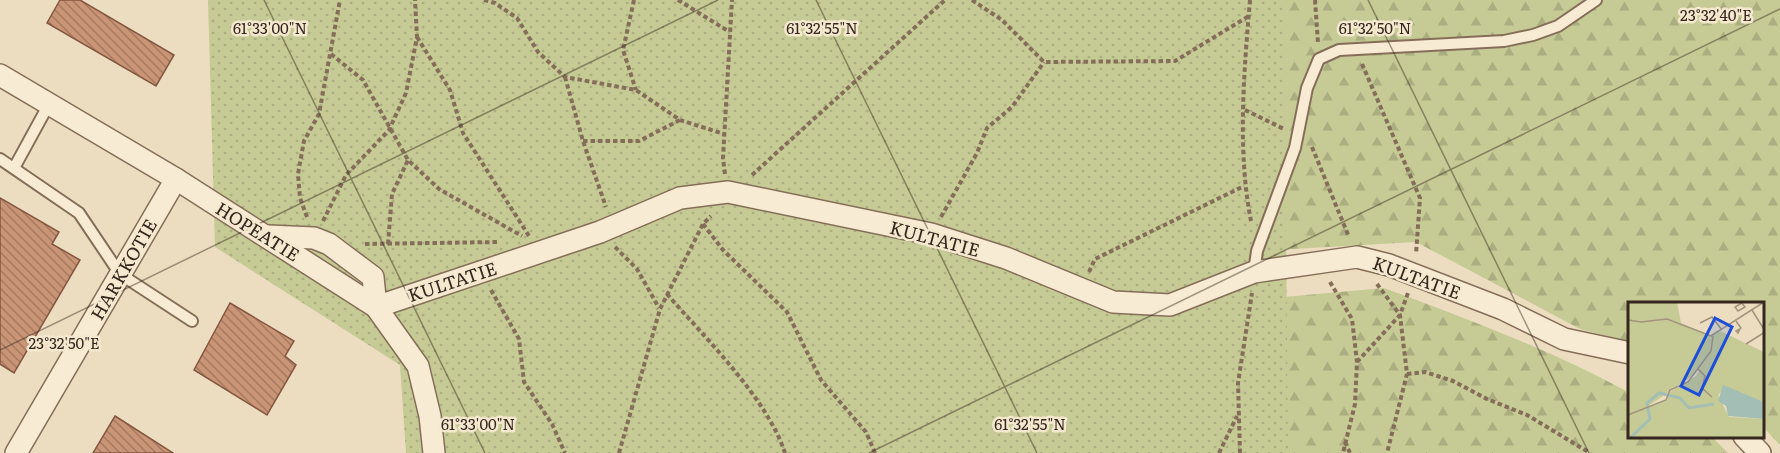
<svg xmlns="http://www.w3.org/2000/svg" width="1780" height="453" font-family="Literata,serif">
<defs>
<pattern id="forest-firs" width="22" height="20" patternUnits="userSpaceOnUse" patternTransform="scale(1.5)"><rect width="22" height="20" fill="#c6ca95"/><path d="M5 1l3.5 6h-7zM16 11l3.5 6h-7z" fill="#abae80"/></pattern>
<pattern id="park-dots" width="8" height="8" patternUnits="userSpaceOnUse" patternTransform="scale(1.5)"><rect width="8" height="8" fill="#c6ca95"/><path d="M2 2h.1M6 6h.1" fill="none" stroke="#abae80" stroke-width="1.8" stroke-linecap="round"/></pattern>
<pattern id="building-back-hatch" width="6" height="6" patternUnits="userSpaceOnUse" patternTransform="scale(1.5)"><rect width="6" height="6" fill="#ca9577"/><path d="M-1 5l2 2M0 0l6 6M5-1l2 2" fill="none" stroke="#a57a61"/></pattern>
</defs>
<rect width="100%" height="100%" fill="#ecddc0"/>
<g fill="url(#forest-firs)">
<polygon points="252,0 1780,0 1780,445 1764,428 1764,303 1630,303 1630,342 1580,329 1416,242 1257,251"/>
<path d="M 1384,288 C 1468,319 1551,350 1630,393 L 1630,436 L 1712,437 L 1728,453 L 437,453 L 1252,300 Z"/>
</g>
<polygon fill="url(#park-dots)" points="208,0 1284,0 1288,453 406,453 400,365 215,247"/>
<g fill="url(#building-back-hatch)" stroke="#84573f" stroke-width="1.5">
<polygon points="60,0 80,0 174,55 156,86 47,23"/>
<polygon points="0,198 59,232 52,244 80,260 14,373 0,364"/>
<polygon points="230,303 294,341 285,356 296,365 267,415 194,370"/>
<polygon points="115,416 173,453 93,453"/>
</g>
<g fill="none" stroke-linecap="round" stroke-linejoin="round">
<defs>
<g id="lane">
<polyline points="0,159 79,213 120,274 192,321"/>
<polyline points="14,168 49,104"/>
<polyline points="1254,272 1257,251 1295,148 1307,88 1319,59 1339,50 1504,41 1533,35 1558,26 1596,0"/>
</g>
<g id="street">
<polyline points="0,75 176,179 376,307 418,366 430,416 434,453"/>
<polyline points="268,236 314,238 329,244 373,277 376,307 600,232 680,198 728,192 931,234 1006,258 1113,302 1170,305 1254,272 1357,257 1389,265 1503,309 1564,339 1630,353"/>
<polyline points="1744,436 1760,453"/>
<polyline points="16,453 176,179"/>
</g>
</defs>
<use href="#lane" stroke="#856e59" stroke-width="14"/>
<use href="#street" stroke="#856e59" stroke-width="24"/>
<g stroke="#856e59" stroke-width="4" stroke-dasharray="4.5 3" stroke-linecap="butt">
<polyline points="484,0 495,3 517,18 538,52 565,77 636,90 680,120 724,134"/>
<polyline points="634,0 623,50 636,90"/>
<polyline points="678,0 728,31"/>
<polyline points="972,0 1002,20 1044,62 1175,61 1249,16"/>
<path d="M 1250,0 C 1244,72 1237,150 1251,221"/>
<polyline points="1315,0 1318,43"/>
<polyline points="417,37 450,90 463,133 529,236"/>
<polyline points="331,54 363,80 408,160 439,189 522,236"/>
<polyline points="1362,64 1420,198 1416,254"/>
<polyline points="565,77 583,141 606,207"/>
<polyline points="1245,110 1284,129"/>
<polyline points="583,141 639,141 680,120"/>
<polyline points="1312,147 1349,237"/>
<polyline points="725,174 723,158 732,0"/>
<polyline points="752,175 945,0"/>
<polyline points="307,217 300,198 298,174 304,141 319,114 340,0"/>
<polyline points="941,217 977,153 987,128 1012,107 1044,62"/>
<polyline points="323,221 346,175 389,130 406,93 417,37 415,0"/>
<polyline points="703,224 723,250 787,312 821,380 866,432 875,453"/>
<polyline points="365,244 499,242"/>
<polyline points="388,244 392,194 408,160"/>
<polyline points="615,247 637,269 659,308"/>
<polyline points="1089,272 1095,259 1244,186"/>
<polyline points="1330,282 1352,319 1357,362 1355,404 1343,453"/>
<polyline points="1377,284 1400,315 1407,374 1387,453"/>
<polyline points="491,290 519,339 524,382 552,424 565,453"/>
<path d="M 667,294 C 705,338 767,398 785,453"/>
<polyline points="1357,362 1400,315 1408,293"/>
<polyline points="1407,374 1425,372 1453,381 1487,399 1527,415 1590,453"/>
<polyline points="1345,442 1350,453"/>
<polyline points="619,453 660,309 703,224 711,216"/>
<polyline points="1219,453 1237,416"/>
<polyline points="1240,453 1238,383 1252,293"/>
</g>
<use href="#lane" stroke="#f8ebd3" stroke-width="10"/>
<use href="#street" stroke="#f8ebd3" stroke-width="21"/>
</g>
<path fill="none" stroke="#35271d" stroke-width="1.5" stroke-opacity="0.45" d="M 264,0 L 485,453M 816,0 L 1037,453M 1368,0 L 1589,453M 0,350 L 718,0M 869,453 L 1780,9"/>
<g text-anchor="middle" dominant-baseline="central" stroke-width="5" stroke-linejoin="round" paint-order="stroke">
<g font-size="18" fill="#35271d" stroke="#f4e8cf">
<text transform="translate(258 231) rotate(32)">HOPEATIE</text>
<text transform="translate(935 238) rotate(15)">KULTATIE</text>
<text transform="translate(123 269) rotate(-60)">HARKKOTIE</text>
<text transform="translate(1417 277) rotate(20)">KULTATIE</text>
<text transform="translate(452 281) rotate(-18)">KULTATIE</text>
</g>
</g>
<g transform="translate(1628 302)">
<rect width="136" height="136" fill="#ecddc0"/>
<path d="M 0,18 L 13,22 L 39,18 L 84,35 L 82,49 L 70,62 L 67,72 L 19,105 L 37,99 L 42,90 L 68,74 L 92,32 L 136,51 L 136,100 L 99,84 L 90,93 L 101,115 L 136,117 L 136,136 L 0,136 Z" fill="#c6ca95"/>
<path d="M 0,0 L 49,0 L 53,21 L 82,33 L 90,28 L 136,50 L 136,100 L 93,84 L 92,79 L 18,44 L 5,55 L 6,64 L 0,68 Z" fill="#c6ca95"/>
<path d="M 95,83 L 136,100 L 136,117 L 100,114 L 98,104 L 90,99 Z" fill="#a3bfb5"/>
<path fill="none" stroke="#a3bfb5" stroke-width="3" d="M 1,137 L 22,117 L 19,101 L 31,91 L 52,96 L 61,106 L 86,102"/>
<path fill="none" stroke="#a3947f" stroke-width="1.5" d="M 113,0 L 117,5 L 110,9 L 107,5 L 114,1M 124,8 L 137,29M 0,18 L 13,20 L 39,17 L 83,34 L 136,0M 108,19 L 113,26 L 112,27 L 108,29 L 110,31 L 112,27M 72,21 L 84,15 L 94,28M 118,42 L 137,30M 70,67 L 77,74 L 74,86 L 84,95M 0,113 L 38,98 L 42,88 L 60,80 L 83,49 L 85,34"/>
<path fill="#1d4ed8" fill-opacity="0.15" stroke="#1d4ed8" stroke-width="3" d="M 87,16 L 104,25 L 71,93 L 53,84 Z"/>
<rect width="136" height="136" fill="none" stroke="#35271d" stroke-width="3"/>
</g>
<g font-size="15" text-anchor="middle" fill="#35271d" stroke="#f4e8cf" stroke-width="5" stroke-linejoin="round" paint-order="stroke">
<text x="1716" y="21">23°32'40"E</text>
<text x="822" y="34">61°32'55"N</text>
<text x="1375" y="34">61°32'50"N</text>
<text x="270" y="34">61°33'00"N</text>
<text x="64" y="349">23°32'50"E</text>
<text x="478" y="430">61°33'00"N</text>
<text x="1030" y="430">61°32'55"N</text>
</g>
</svg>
